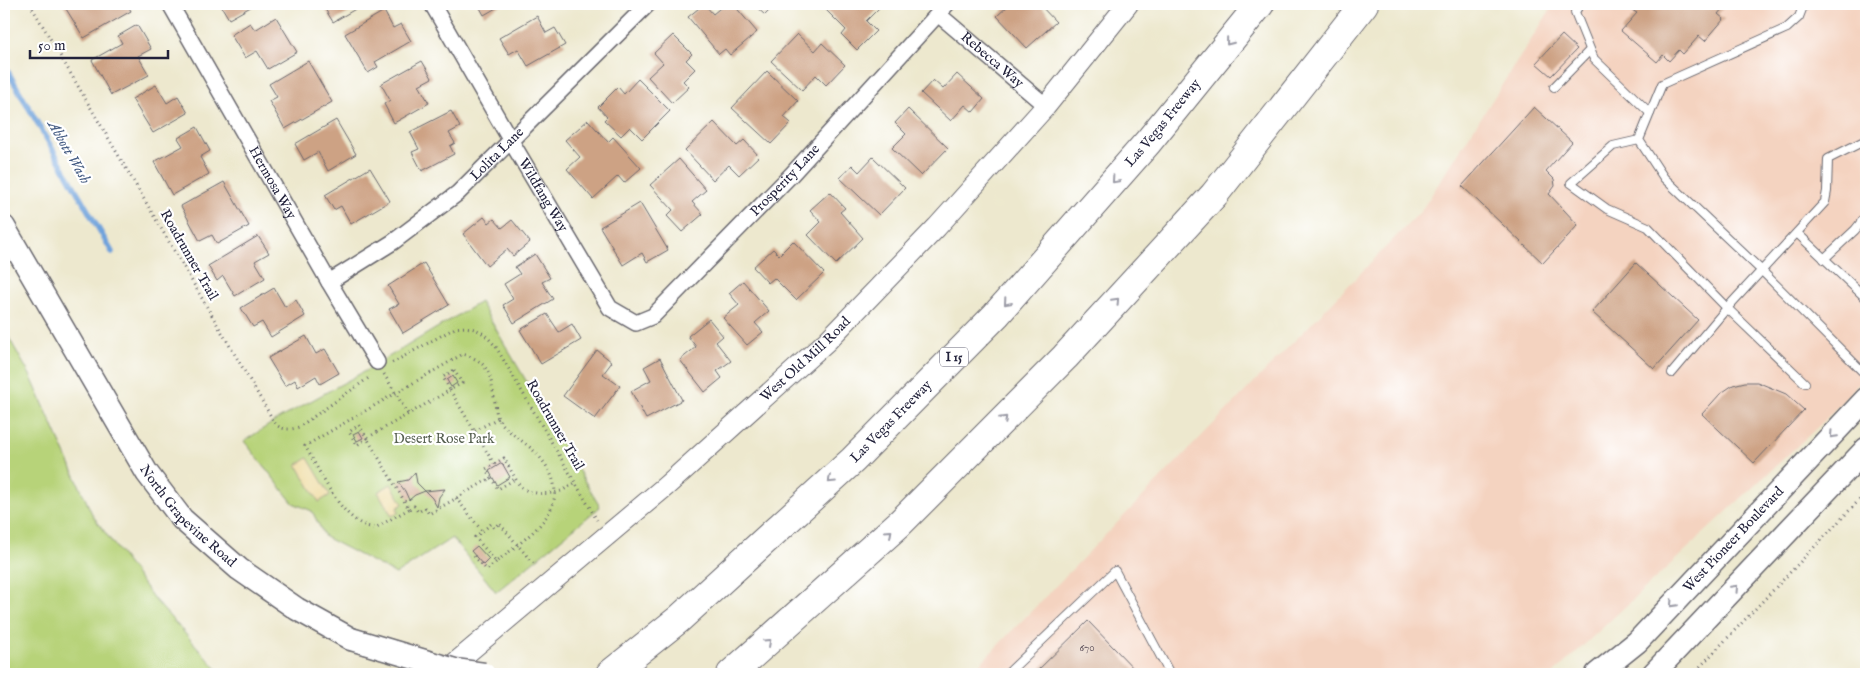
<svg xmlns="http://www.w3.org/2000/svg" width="1870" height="678" font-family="'IM FELL English',serif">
<rect width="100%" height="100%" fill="#fff"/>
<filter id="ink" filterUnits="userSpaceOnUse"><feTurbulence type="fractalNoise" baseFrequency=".02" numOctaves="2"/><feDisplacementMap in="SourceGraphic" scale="10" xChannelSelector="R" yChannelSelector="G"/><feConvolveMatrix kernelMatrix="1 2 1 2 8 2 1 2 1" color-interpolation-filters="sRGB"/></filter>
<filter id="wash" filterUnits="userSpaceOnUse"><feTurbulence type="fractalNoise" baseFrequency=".0096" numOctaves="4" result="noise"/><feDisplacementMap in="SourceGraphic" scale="20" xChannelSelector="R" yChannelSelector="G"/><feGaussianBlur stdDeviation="1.12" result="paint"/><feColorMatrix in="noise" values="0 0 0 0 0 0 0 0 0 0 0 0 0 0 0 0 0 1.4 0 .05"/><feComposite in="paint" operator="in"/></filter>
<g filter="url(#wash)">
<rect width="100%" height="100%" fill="#ede8ce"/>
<polygon fill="#f4d3c0" points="1554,4 1866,4 1866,376 1823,422 1553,674 970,674 1421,211"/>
<g fill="#b7d379" stroke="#6c7a5a">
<polygon points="480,302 600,507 496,592 452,538 396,574 325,537 312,511 293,503 244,441 280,418 365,371"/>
<polygon points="4,329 30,375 93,516 154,599 217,669 224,674 4,674"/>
</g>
<g fill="#eeda9e" stroke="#887e6c">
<polygon points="308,458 330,495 319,502 297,465"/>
<polygon points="391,484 403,504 397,508 399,512 392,516 378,492"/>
</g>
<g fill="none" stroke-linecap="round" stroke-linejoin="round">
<polyline stroke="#6fa3db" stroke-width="5.5" points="4,65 112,252"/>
</g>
<g id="blocks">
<g fill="#cda284">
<polygon points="63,4 127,4 131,11 84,38"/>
<polygon points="220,4 256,4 229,19"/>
<polygon points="322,4 364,4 333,22"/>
<polygon points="478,4 503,4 484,15"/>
<polygon points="704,4 713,14 725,4 733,4 757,32 730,55 725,49 719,54 688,17"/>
<polygon points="753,4 776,4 765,15"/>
<polygon points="832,4 877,4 880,7 866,21 876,31 857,50 842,35 846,30 826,10"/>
<polygon points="1010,4 1039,4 1056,22 1027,48 997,16"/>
<polygon points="1637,4 1655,5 1726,4 1718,14 1724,19 1705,41 1699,36 1683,54 1679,50 1669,61 1663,55 1657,62 1621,31 1637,13 1632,10"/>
<polygon points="384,11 393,28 401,24 411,41 375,62 378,67 368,73 345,34"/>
<polygon points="537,16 546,33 555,28 565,45 528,66 518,49 509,54 499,38"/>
<polygon points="276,17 297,52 268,69 257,51 245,58 231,35 250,23 255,30"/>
<polygon points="137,25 151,49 138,56 149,75 111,95 92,60 122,43 118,36"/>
<polygon points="797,34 815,51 822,43 845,65 826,85 816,75 802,90 771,61"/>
<polygon points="673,35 692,54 686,60 695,69 683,81 689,87 672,103 648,77 663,63 654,53"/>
<polygon points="1562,35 1577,49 1551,76 1536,63"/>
<polygon points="308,61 332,102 285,129 269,101 277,97 269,84"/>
<polygon points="422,61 432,78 419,85 429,103 394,123 384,104 390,100 381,84"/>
<polygon points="767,71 798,101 784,117 791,123 771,144 732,108"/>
<polygon points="957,74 984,99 973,112 965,105 951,121 921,93 933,80 943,89"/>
<polygon points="638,79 670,111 642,139 630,127 621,136 604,120 607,117 598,107 618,87 624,94"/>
<polygon points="156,85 167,103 178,96 188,113 153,133 132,99"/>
<polygon points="1534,107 1572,142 1546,171 1554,179 1555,186 1549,194 1578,225 1543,263 1462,186"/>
<polygon points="908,109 948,148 921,176 892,148 906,134 895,123"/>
<polygon points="451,111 460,127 449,133 455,143 450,146 454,154 422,171 412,152 419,149 410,132"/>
<polygon points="336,120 356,154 328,171 318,152 304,160 295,144"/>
<polygon points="588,120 608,142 613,137 641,168 624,183 618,176 593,199 567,169 580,157 565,140"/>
<polygon points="714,122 737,146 744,140 759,156 739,175 729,165 713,180 685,150"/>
<polygon points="197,127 210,151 200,157 209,174 172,195 154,162 183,146 178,138"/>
<polygon points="873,157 905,188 879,215 840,178 852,165 859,172"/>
<polygon points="679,159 706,190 692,202 703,214 682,232 667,216 673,210 650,185"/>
<polygon points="370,168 390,201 351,224 341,206 334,210 325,195"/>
<polygon points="224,182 249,226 217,244 212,235 200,241 181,206"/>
<polygon points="830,192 845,208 840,212 863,238 836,264 808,235 821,222 810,210"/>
<polygon points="640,203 668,250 647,262 642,253 623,265 600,227"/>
<polygon points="484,217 489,223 494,219 502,228 512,220 530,242 513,256 507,249 487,266 463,234"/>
<polygon points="258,236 269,253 255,261 265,278 235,296 223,276 217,281 208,266"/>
<polygon points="793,241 824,273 796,300 774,278 768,283 753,267 773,249 779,255"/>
<polygon points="535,254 550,278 542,282 553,299 514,323 503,305 513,299 504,284 520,274 515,267"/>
<polygon points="424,263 449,305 403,333 389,309 399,304 388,286"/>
<polygon points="1636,263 1698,320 1654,369 1592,312"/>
<polygon points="743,281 769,311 755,323 763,332 747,345 723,318 739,305 729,293"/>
<polygon points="274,288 285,307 296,300 305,316 271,337 262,322 253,327 241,308"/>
<polygon points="547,314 559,332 572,324 581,340 541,364 520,330"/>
<polygon points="709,319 723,336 716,342 731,361 717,371 722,378 705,392 680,360 696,347 688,336"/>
<polygon points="306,336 316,354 325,349 339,373 320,384 316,376 298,387 295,380 285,386 268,358"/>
<polygon points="597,350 612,362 603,374 620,386 595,419 563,396"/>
<polygon points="660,358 682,400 646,419 631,391 651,380 644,367"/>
<polygon points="453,376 457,383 451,387 447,380"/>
<polygon points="1745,382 1757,382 1786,394 1804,410 1754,463 1702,414 1720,394 1733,385"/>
<polygon points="359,431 363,438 357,441 353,434"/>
<polygon points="502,463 510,477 497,485 489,471"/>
<polygon points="415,472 417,483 425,491 415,495 409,500 405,491 398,482 408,480"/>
<polygon points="445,489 439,497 437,507 432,498 425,491"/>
<polygon points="477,546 489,559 483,565 471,551"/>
<polygon points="1088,621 1139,674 1034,674"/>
</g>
</g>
</g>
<g filter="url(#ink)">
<use href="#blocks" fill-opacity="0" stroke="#69676e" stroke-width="1"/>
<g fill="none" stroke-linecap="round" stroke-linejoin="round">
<defs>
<g id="service">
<polyline points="1580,4 1575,12 1594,59 1650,113"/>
<polyline points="1804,4 1799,17 1787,28 1662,84 1639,140 1664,178 1762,271 1866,375"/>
<polyline points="1554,87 1590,50"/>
<polyline points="1639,140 1613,146 1571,183 1607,209 1648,227 1727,308 1805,383"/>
<polyline points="1797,233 1866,298"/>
<polyline points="1824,259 1855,230 1866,216"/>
<polyline points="1672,373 1727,308 1825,202 1827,191 1828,159 1866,140"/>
<polyline points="1009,672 1115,571 1170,674"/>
</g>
<g id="minor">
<path id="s1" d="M 170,4 L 329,282 L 377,362"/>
<path id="s2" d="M 432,4 L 511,141 L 610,308 L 636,323 L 653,316 L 791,175 L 947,4"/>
<path id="s3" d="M 938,14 L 1046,106"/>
<path id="s4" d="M 329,282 L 393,242 L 458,193 L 648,4"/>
</g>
<g id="tertiary">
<path id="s5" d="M 442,674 L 666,486 L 827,341 L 937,227 L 1046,106 L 1128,4"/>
</g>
<g id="secondary">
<path id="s6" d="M 4,227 L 147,473 L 182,519 L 239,569 L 297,609 L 351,639"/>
<path id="s7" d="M 1597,674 L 1637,642 L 1866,399"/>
<polyline points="1653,674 1866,449"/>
</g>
<g id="motorway">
<path id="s8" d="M 610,674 L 679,619 L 853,460 L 996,315 L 1148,142 L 1260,4"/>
<polyline points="731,674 900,523 1065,357 1214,195 1364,4"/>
</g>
</defs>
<use href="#service" stroke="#69676e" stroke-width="10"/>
<use href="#minor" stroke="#69676e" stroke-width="18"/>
<use href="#tertiary" stroke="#69676e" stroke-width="22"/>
<use href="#secondary" stroke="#69676e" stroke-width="25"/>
<use href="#motorway" stroke="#69676e" stroke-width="30"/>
<g stroke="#69676e" stroke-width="3" stroke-dasharray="1 4" stroke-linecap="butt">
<path d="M 30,4 L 276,425 C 284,430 290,430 299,427 L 370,377"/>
<path d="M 392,363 L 455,328 C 475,325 484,332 496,347 L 597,520"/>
<polygon points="454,370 462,383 450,390 443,377"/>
<polyline points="384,374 408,414"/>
<polygon points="359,425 367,438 357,445 349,432"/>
<polyline points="475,431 498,418"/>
<path d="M 494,464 L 450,390 L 367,438 L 409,509 L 414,506 L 418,512 L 425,508 L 429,514 L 491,478 L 486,469 L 504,458 L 519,485 C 528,495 549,495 561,491 C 566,489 571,485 575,483"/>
<polyline points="491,478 498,489 515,479"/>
<polyline points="456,498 482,531"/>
<path d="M 409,509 L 375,528 C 372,527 367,527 364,525 C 338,514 319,469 305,446 L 463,354 C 492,363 490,377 495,403 C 496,408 496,414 498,418 C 507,433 526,442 537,454 C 582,504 532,533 496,562 L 475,537 L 491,524 L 494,528 L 499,523 L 533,563"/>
<polyline points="474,556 487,570 496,562"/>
<polyline points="1693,674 1866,493"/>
</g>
<use href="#service" stroke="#fff" stroke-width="8"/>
<use href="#minor" stroke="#fff" stroke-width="15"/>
<use href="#tertiary" stroke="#fff" stroke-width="20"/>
<use href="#secondary" stroke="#fff" stroke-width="22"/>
<use href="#motorway" stroke="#fff" stroke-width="28"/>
<defs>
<polyline id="secondary-bridge" points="351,639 455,670 484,674"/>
</defs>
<use href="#secondary-bridge" stroke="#69676e" stroke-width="25" stroke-linecap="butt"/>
<use href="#secondary-bridge" stroke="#fff" stroke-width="22"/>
</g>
<defs><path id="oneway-chevron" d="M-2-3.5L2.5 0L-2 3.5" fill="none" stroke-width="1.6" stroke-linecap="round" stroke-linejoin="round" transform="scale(1.25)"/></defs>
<g stroke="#9c9ca7">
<use href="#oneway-chevron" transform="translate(1229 42) rotate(129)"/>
<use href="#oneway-chevron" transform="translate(1115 180) rotate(131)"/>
<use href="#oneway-chevron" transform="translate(1116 301) rotate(-47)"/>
<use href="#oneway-chevron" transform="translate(1007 302) rotate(131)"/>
<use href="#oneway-chevron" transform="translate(1004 419) rotate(-45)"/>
<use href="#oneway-chevron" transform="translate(1833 435) rotate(133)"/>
<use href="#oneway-chevron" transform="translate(831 480) rotate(137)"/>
<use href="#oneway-chevron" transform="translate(889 533) rotate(-42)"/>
<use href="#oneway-chevron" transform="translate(1735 588) rotate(-47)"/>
<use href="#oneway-chevron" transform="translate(1673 604) rotate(133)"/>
<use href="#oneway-chevron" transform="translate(768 642) rotate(-42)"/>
</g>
</g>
<g text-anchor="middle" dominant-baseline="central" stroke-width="4.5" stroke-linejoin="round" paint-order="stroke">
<g font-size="11" fill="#4d424d">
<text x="1087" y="648">670</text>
</g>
<rect fill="#fff" stroke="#646476" stroke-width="1" x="940" y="347.5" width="28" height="19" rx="4"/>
<g font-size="12" font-weight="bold" fill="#22223b">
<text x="954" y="357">I 15</text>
</g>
<g font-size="14" fill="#22223b" stroke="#fff">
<text stroke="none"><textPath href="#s3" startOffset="71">Rebecca Way</textPath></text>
<text stroke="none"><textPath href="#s8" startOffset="782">Las Vegas Freeway</textPath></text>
<text stroke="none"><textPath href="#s4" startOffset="212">Lolita Lane</textPath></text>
<text stroke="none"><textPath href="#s2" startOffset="590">Prosperity Lane</textPath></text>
<text stroke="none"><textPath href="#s1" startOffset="206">Hermosa Way</textPath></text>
<text stroke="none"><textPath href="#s2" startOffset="221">Wildfang Way</textPath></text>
<text transform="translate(189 255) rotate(60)">Roadrunner Trail</text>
<text stroke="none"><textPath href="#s5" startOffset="481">West Old Mill Road</textPath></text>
<text stroke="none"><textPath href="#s8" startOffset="378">Las Vegas Freeway</textPath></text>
<text transform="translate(555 425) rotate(60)">Roadrunner Trail</text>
<text stroke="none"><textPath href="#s6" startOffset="344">North Grapevine Road</textPath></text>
<text stroke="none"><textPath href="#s7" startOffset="192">West Pioneer Boulevard</textPath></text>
</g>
<g font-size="14" fill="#566051" stroke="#fff">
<text x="444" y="439">Desert Rose Park</text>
</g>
<g font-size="15" font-style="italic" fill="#455c83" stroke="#fff">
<text transform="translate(69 152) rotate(60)">Abbott Wash</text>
</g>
</g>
<rect width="1870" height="678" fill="none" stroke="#fff" stroke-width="20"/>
<path d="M30 50v8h138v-8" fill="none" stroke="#22223b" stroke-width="2.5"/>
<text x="38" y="50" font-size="15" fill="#22223b" stroke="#ffffff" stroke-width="4" paint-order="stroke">50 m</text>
</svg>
